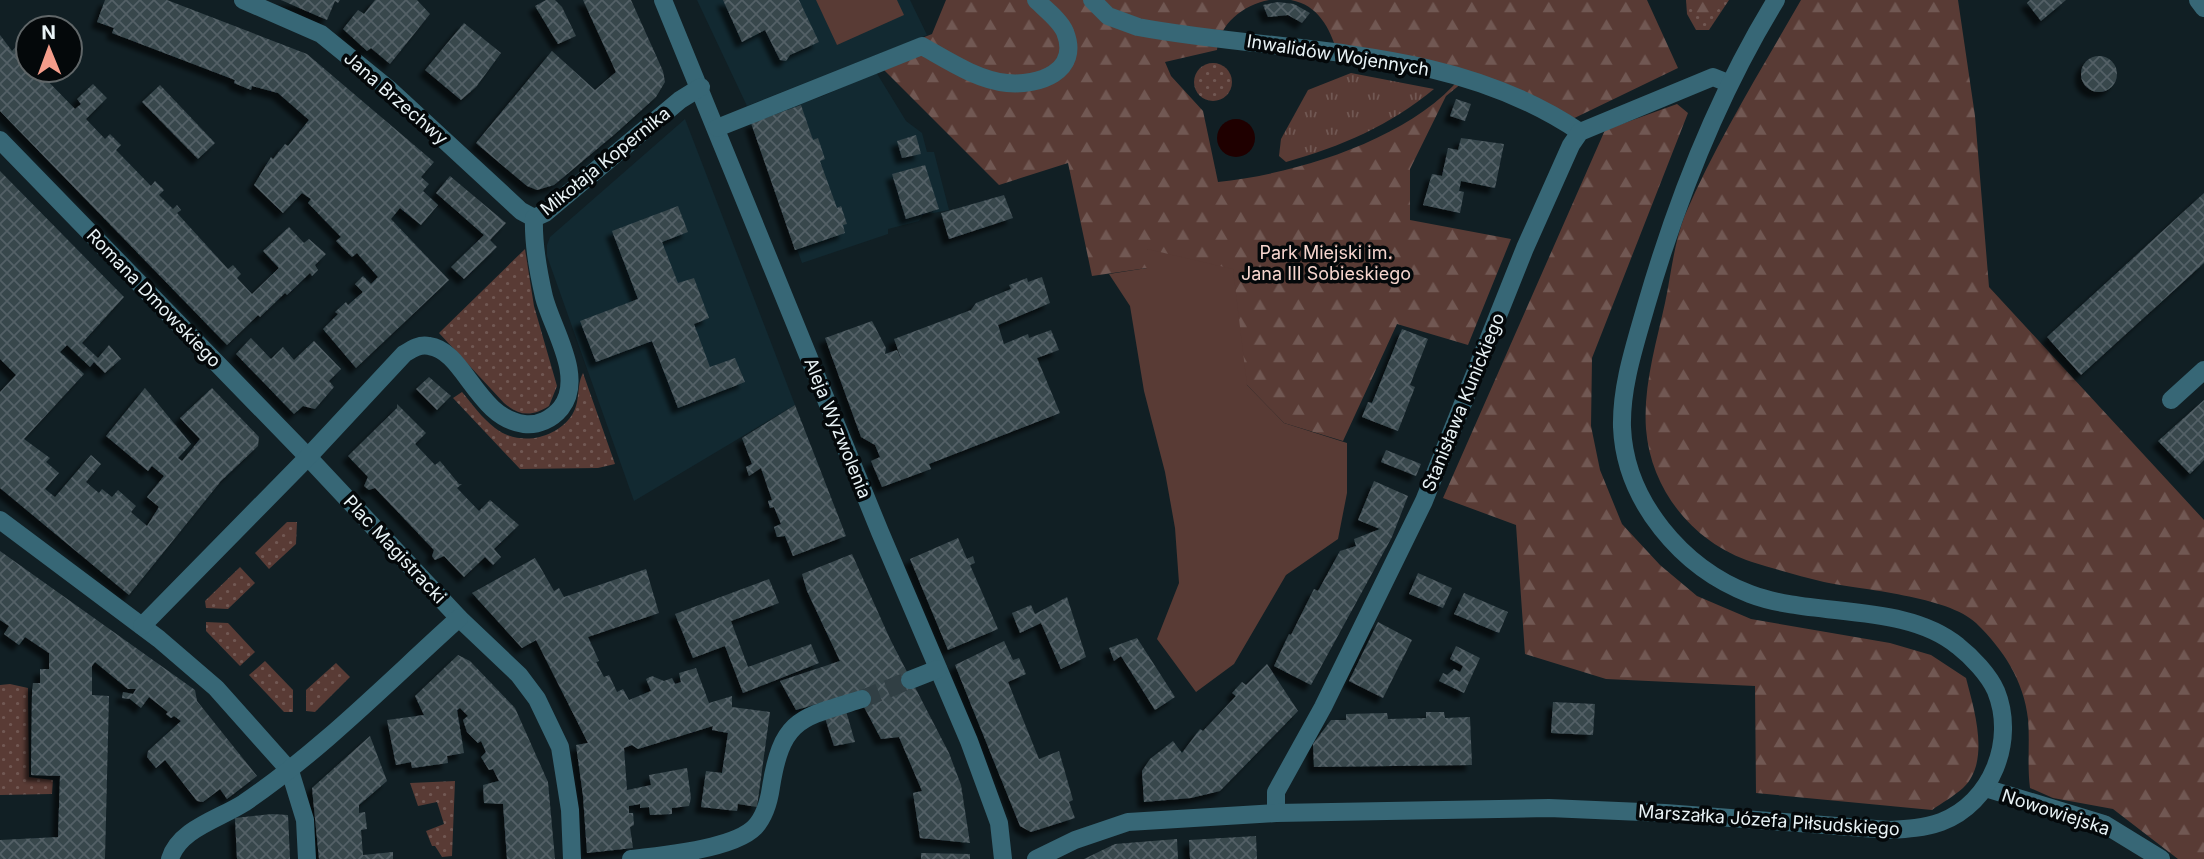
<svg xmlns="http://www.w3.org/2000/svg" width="2204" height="859" font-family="Inter,sans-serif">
<defs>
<pattern id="grass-dots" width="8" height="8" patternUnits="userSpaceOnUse" patternTransform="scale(1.75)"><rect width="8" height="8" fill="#593b35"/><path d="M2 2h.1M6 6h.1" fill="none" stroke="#715853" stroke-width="1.8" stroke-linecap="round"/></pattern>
<pattern id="forest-firs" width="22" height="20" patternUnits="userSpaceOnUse" patternTransform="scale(1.75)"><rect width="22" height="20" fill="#593b35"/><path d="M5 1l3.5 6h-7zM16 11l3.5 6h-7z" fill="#715853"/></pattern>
<pattern id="park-tufts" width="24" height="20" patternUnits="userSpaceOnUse" patternTransform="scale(1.75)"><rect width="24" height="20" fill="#593b35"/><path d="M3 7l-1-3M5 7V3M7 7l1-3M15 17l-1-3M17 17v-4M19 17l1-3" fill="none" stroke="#715853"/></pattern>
<pattern id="building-cross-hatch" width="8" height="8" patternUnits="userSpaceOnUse" patternTransform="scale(1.75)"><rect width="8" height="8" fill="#37464c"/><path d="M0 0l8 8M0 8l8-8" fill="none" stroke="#546166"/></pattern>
<filter id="shadow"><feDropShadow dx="-6" dy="6" stdDeviation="2" flood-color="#0009"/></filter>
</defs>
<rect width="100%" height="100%" fill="#111f24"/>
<g fill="#122931">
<polygon points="697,0 910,0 927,35 747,106"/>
<polygon points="876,72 906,121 922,133 927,152 934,152 949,210 923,215 919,221 888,229 888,234 802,263 750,121 823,96"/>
<polygon points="685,119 795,405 634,501 547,256 547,245 550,237"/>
</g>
<g fill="url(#grass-dots)">
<polygon points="1686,0 1729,0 1709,30 1696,30 1687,14"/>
<circle cx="1213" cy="82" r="19"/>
<path d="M 525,249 L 534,306 L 557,386 L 549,406 C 532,417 519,416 504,403 L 439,333 Z"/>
<path d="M 583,373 L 615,464 L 598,468 L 520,469 L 453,398 L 462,392 C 472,404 482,418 495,428 C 519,447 556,439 572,415 C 581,401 576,386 583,373 Z"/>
<polygon points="287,522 297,522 296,544 269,569 255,553"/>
<polygon points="240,567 255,583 228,609 206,608 205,601"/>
<polygon points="206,622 228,623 255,652 240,666 206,631"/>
<polygon points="265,661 293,690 293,712 284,712 249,675"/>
<polygon points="336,663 350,677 315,712 306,711 306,690"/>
<polygon points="10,684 28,688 29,777 53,780 52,794 0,795 0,685"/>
<polygon points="455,781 452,856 442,857 435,846 432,846 426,831 444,824 437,802 418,806 410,783"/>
</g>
<g fill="url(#forest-firs)">
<path d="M 946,0 L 1269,0 C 1243,5 1219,24 1217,50 L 1165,62 L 1171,76 L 1203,111 L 1218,182 C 1296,174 1410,139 1461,77 L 1337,52 C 1330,28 1318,5 1291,0 L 1647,0 L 1678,68 L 1560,125 L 1462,83 L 1446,96 L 1410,169 L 1410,220 L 1511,239 L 1468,345 L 1397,324 L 1343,441 L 1284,423 L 1247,385 L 1147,249 L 1147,268 L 1092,276 L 1068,163 L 999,185 L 872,58 L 932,34 Z"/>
<polygon points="1692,0 1724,0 1716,12 1704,19 1697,15"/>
<path d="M 1801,0 L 1958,0 L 1975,116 L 1989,287 L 2204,520 L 2204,859 L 2178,859 L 2113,809 L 2053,798 L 2030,788 C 2027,764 2030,742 2028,719 C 2024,681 2003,649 1976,623 C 1948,596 1862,590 1824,582 C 1800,576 1775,569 1752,562 C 1694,543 1651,491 1646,429 C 1643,387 1656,344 1665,303 C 1671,275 1674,242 1685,215 C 1717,141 1761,70 1801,0 Z"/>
<path d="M 1677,104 L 1688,113 L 1592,358 L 1591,426 L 1600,470 L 1622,524 L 1660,565 L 1697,596 L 1751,619 L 1890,643 L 1931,655 L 1966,678 C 1974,709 1991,762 1963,788 C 1954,796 1942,803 1932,810 L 1756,793 L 1755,686 L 1606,679 L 1525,654 L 1516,525 L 1443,498 L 1605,130 Z"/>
</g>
<path fill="url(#park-tufts)" d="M 1351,73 L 1434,89 C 1391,125 1340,147 1286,162 L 1279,156 L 1281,139 L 1308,90 Z"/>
<g fill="#593b35">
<polygon points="816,0 897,0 904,15 837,45"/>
<polygon points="1147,249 1233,269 1247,385 1284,423 1347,443 1347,493 1338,539 1286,575 1234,664 1196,692 1157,639 1179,583 1175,528 1165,472 1144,391 1130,306 1109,274 1147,268"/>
</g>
<circle fill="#1f0000" cx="1236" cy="138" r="19"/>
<g fill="url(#building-cross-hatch)" filter="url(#shadow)">
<polygon points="105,0 167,0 307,54 434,162 421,177 429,184 423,191 438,205 421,225 400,208 391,219 449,280 356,368 323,329 338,314 335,312 346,302 348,305 363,292 355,284 363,276 371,284 378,277 357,253 352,257 336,241 341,237 308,203 311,199 302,193 283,213 254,185 271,157 273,159 285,144 288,146 309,120 278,93 252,86 251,90 234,83 235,80 112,33 114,28 97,22"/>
<polygon points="281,0 340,0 338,3 335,1 327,20"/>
<polygon points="375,0 417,0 430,14 390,64 371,48 367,51 343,29 358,10 364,14"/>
<polygon points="546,0 555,0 562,7 576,36 558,44 535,6"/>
<polygon points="583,0 631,0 663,71 665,82 656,97 615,134 554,185 537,190 527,186 476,143 552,51 595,90 616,72"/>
<polygon points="723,0 799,0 819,42 790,55 786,61 780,60 765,30 742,42"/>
<polygon points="2030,0 2066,0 2041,21 2027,3"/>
<polygon points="1278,2 1294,4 1310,13 1302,23 1288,15 1268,17 1263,5"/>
<polygon points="464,23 501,53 476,87 461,100 425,70"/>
<polygon points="0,35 12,51 19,43 28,52 28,70 44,70 40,73 75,109 81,104 77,99 93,84 107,98 86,119 105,139 110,134 121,145 116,150 151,186 155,181 164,190 159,195 173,209 177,205 181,210 177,213 228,269 233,265 241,274 237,278 252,294 279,268 263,251 289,227 304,243 309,239 326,254 315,265 318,270 312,276 310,273 287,295 285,293 260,317 258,315 227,345 0,111"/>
<circle cx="2099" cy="74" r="18"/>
<polygon points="160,85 215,143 198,159 142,102"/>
<polygon points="1456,99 1471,104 1465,121 1450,116"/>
<polygon points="801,105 813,140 818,138 825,159 820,161 837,208 841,206 847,224 843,225 845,233 795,250 751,123"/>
<polygon points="916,135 921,154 902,158 897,141"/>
<polygon points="1461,138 1504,144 1495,188 1461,181 1459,191 1464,192 1460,213 1423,205 1432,174 1442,176 1448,148 1458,150"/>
<polygon points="925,165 939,209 906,219 892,174"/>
<polygon points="0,171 124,297 82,343 98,358 109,345 121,359 105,373 94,362 90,367 67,345 60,352 84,374 24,439 50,458 46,462 59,473 45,489 55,497 91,455 101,464 86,482 99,493 102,489 112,497 118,490 136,506 131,512 147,526 159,507 147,497 164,476 152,466 148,471 106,436 145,388 191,444 178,458 182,461 200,439 180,418 212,388 259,437 258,446 221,481 129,595 0,488 0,392 16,375 0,359"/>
<polygon points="450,176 506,223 490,240 497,247 464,279 451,267 484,235 436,193"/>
<polygon points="2204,193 2204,263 2081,375 2047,337"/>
<polygon points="1004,195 1013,218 949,239 941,213"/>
<polygon points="678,206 688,232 662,242 678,283 694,278 709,318 694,324 710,367 735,358 745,382 678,408 652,341 596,362 580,321 638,299 612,231"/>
<polygon points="1042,277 1050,303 998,325 1004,344 1028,334 1029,338 1051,330 1059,350 1037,358 1060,413 929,464 931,469 882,487 871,461 880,457 875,445 861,437 825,338 872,321 886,348 885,354 897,350 902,361 894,339 971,310 976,303 1011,289 1009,285 1027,278 1028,282"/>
<polygon points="1402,329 1428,339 1410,385 1415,387 1398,431 1362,417 1368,402 1372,403"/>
<polygon points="251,338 271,359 283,347 294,360 314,341 341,369 329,381 334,387 315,409 303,406 294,414 236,354"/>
<polygon points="429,377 451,396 437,410 416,389"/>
<polygon points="2204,400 2204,460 2190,474 2158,441"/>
<polygon points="397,404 426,433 415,444 435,465 440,461 459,484 462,484 457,488 479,511 490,500 519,525 494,549 501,557 493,565 485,557 464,577 444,556 435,560 432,556 434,550 375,488 369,490 364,486 368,477 348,456 397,408"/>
<polygon points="795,405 846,536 793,556 785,536 777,537 774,527 781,524 774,507 770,508 768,501 772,500 761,468 749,476 746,467 752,464 742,438"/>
<polygon points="1386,450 1421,464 1416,476 1381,462"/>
<polygon points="1374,481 1408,496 1392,537 1311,685 1274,666 1289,634 1291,635 1314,589 1318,591 1340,551 1356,546 1354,539 1380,529 1358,520"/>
<polygon points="958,538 967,559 973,556 975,563 970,565 998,629 948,650 910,559"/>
<polygon points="0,551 195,690 197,701 257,776 227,799 220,789 203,802 197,801 165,760 156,768 147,757 148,751 181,721 174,716 171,718 166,714 168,712 149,697 141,708 130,699 122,698 123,692 133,694 136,689 128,689 95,662 92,666 92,695 109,696 105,859 0,859 0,840 58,837 60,776 31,775 32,692 33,683 40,683 40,669 49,669 49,653 25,637 19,645 4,634 9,626 0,620"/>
<polygon points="852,554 890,639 949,753 961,785 970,843 920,838 913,793 922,791 899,737 881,739 863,705 845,696 796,710 780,681 840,661 807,591 802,574"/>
<polygon points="535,558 554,591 559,588 564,597 646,569 659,613 588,637 599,661 596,662 604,677 609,675 617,692 623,689 629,700 651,691 646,679 652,676 664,681 672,678 675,684 681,682 679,673 696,668 709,703 732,696 732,707 770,712 757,807 738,804 737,811 701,807 706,771 722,773 728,733 712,730 713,726 638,749 632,745 624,748 627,790 651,785 649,775 687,768 691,798 689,806 672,808 672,814 650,815 649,807 640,808 640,804 629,806 629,813 633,813 634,825 630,827 633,848 587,853 583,796 576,745 588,743 536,640 522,648 472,593"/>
<polygon points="1418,573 1452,588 1443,608 1409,594"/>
<polygon points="769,579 779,603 731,621 748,667 811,644 819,663 743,693 725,646 693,658 675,614"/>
<polygon points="1464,593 1508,612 1499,633 1454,614"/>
<polygon points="1067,597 1086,657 1061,669 1041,623 1020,633 1012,613 1031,605 1035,614"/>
<polygon points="1378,622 1412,640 1383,698 1349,681"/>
<polygon points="1137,638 1175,697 1155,710 1121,656 1114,661 1109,648"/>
<polygon points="1004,641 1013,660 1019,658 1026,674 1008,682 1039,759 1059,751 1073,800 1069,802 1075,818 1031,832 1020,826 955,665"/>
<polygon points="1456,646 1480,658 1464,693 1439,681 1443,673 1447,675 1454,669 1460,672 1463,666 1450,659"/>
<polygon points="458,655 470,661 515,708 548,782 555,859 507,859 503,804 484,803 483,785 499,781 493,769 489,770 481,757 486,752 481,741 478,743 467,732 463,720 468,716 460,708 457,710 464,753 447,756 448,763 412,768 411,762 396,765 387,720 424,715 415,696"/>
<polygon points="1267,664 1298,711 1220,791 1191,798 1144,802 1142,771 1150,759 1173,741 1182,753 1200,729 1203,731 1236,696 1232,693 1242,682 1246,685"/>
<polygon points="1553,702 1595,704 1593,735 1551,733"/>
<polygon points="846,711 855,742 834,746 825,718"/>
<polygon points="1426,712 1444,712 1445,718 1470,717 1472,765 1314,767 1313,744 1331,720 1346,720 1346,714 1387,713 1388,719 1426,718"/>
<polygon points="370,736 387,781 359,805 359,813 365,812 367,829 361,830 363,855 393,852 393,859 319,859 312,788"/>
<polygon points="272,814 288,815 290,859 237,859 235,818"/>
<polygon points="1256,836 1257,859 1190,859 1189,840"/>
<polygon points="1177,839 1178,859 1084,859 1115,844"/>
<polygon points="921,853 970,854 970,859 921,859"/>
</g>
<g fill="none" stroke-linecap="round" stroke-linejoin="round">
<polyline stroke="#313f44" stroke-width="18" stroke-dasharray="18 9" stroke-linecap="butt" points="862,699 910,680"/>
<g stroke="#376776" stroke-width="18">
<polyline points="243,0 321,34 390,90 521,211 534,218"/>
<polyline points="663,0 880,532 969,741 999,823 1003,859"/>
<path d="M 1092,0 L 1108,16 L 1138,27 C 1288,55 1449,43 1580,132"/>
<polyline points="2198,0 2204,8"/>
<path d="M 717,128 L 922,46 C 947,60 977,80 1007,83 C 1038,86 1081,72 1065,32 C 1060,20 1045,9 1036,0"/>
<polyline points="0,140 308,457 459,618 519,675 537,699 560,747 570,810 572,859"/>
<polyline points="534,218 545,213 680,100 701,87"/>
<polyline points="2171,400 2204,370"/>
<polyline points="0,520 159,639 216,688 290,771 305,820 307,859"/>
<path d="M 142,626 L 308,457 L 404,354 C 412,349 419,344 429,346 C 464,350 477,418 524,424 C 538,426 552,419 561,408 C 585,377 552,329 544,297 C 538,271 533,245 534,218"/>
<polyline points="910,680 938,669"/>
<polyline points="1985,788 2104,824 2161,859"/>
<polyline points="1276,813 1276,792 1323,707 1424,501 1525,248 1571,145 1580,132 1713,77 1728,83"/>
<path d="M 170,859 C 179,829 219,819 244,803 C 322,750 389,681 459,618"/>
<path d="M 631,859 C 661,856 734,849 755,827 C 765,816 769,801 771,787 C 782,718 800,718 862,699"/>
<path d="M 1036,859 L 1075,840 L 1128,822 L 1276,813 L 1549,808 L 1665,813 L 1889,830 C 1907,829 1924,828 1941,822 C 1992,803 2016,740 1996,691 C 1989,675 1972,657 1958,646 C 1905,602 1813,618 1750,594 C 1682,568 1625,501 1622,427 C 1621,386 1635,345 1646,306 C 1677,199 1717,96 1776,0"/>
</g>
</g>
<g text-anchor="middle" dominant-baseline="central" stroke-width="7" stroke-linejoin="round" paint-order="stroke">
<g font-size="18" fill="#e9f3f6" stroke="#04080a">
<text transform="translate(1338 55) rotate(9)">Inwalidów Wojennych</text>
<text transform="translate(396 98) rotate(41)">Jana Brzechwy</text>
<text transform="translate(605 161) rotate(-39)">Mikołaja Kopernika</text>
<text transform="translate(154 298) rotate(46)">Romana Dmowskiego</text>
<text transform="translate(1463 402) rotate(-68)">Stanisława Kunickiego</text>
<text transform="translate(838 428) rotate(68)">Aleja Wyzwolenia</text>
<text transform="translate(395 549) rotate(47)">Plac Magistracki</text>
<text transform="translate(2056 812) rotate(18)">Nowowiejska</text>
<text transform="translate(1769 820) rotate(4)">Marszałka Józefa Piłsudskiego</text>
</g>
<g font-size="18" fill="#f6d5ce" stroke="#04080a">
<text x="1326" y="252">Park Miejski im.<tspan x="1326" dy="21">Jana III Sobieskiego</tspan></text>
</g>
</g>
<g transform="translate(49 49) rotate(359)"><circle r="33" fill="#04080a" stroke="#606668" stroke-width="2"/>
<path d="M0-5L12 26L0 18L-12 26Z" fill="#f49d8b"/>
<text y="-10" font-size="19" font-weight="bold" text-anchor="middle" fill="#e9f3f6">N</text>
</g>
</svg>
